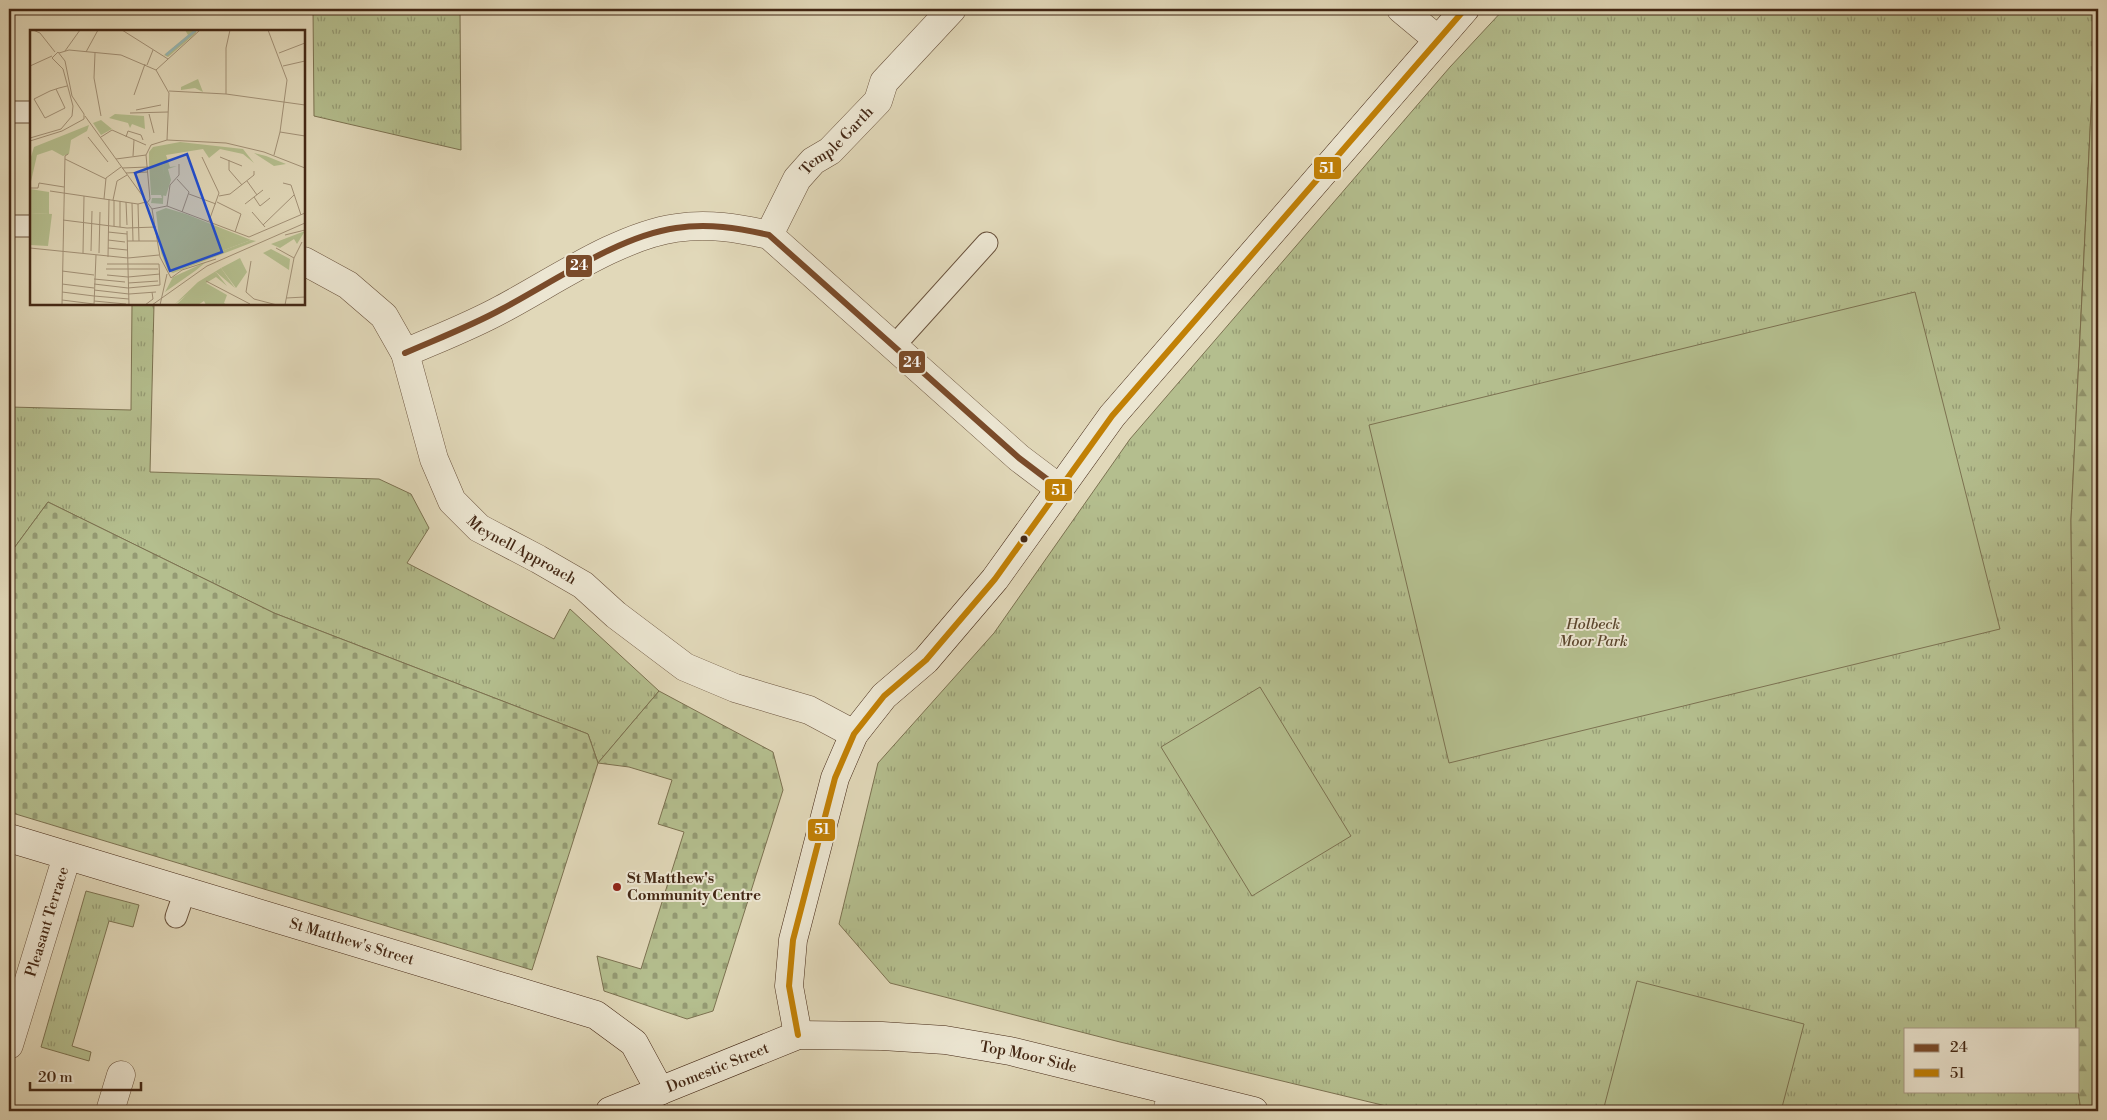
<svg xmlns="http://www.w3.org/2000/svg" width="2107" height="1120" font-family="'Libre Bodoni',serif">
<defs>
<pattern id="grass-tufts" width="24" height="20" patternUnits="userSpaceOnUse" patternTransform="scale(1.25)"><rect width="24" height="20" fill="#b4be8e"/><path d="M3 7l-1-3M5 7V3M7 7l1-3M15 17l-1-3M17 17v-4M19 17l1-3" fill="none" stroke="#949a73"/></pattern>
<pattern id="forest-firs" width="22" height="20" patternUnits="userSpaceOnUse" patternTransform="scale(1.25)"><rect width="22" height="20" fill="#b4be8e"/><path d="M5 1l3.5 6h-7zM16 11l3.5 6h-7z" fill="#949a73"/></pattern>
<pattern id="cemetery-stones" width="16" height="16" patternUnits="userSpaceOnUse" patternTransform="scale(1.25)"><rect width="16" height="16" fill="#b4be8e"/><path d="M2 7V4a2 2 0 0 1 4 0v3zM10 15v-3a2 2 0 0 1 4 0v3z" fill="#949a73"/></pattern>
</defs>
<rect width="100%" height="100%" fill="#e1d8b9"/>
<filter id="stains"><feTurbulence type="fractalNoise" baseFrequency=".004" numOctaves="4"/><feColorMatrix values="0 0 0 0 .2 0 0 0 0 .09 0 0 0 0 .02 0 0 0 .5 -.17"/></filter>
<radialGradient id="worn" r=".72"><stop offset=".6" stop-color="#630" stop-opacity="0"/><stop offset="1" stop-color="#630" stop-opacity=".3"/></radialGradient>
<g fill="url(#grass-tufts)" stroke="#7c7251">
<polygon points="313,9 460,9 461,150 314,116"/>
<polygon points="1504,9 2096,9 2071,520 2076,1029 1906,1029 1906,1091 2078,1091 2081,1111 1407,1111 1120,1042 890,983 839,924 878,763 994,633 1130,439 1450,67"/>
<polygon points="132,304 154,304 150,472 379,479 411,494 429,528 407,563 554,639 570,609 659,691 598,763 588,734 274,613 48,502 9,555 9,407 131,410"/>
<polygon points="86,891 139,905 133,927 109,921 72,1046 91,1052 89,1061 41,1047"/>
</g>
<polygon fill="url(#forest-firs)" stroke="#7c7251" points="2096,9 2098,9 2098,1111 2081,1111 2078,1091 2078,1029 2076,1029 2071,520"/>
<polygon fill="url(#cemetery-stones)" stroke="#7c7251" points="48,502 274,613 588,734 598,763 659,691 773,752 783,790 713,1011 687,1019 604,991 597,956 641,969 684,832 658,824 672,780 629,767 598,763 532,970 9,812 9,555"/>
<g fill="#b4be8e" stroke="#7c7251">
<polygon points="1915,292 2000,629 1449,763 1369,425"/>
<polygon points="1260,687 1351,836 1252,896 1161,747"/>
<polygon points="1637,981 1804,1024 1781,1111 1603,1111"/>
</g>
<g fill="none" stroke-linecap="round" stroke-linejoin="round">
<defs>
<g id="lane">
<polyline points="9,112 31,112"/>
<polyline points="9,226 31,226"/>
<polyline points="894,346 987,243"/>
<polyline points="176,917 185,891"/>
</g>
<g id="street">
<polyline points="1401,9 1437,39"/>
<path id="s1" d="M 769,235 L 797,179 L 813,161 L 830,151 L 878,101 L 884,82 L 952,9"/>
<path id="s2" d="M 304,261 L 348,285 L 384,316 L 405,353 L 434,459 L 452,501 L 479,528 L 538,559 L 583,585 L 616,615 L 685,667 L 735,688 L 809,710 L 854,734"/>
<path d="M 405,353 C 437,339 471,326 502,309 C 553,282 619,236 676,228 C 708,223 738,228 769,235 L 1019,458 L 1060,489"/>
<path id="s3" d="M 9,1045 L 67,856"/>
<polyline points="110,1111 121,1075"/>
<polyline points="1167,1111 1173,1092"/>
</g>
<g id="secondary">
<path id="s4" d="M 9,838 L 596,1015 L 634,1043 L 660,1091"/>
<polyline points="798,1035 789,986 793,940 835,778 854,734 884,696 926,660 995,579 1112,416 1465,9"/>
<path id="s5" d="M 610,1111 L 798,1035 L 882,1036 L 945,1040 L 1010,1051 L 1254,1111"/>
</g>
</defs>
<use href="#lane" stroke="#6a533d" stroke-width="23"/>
<use href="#street" stroke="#6a533d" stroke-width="29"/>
<use href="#secondary" stroke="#432714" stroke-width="29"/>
<use href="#lane" stroke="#ece6d2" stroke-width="21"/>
<use href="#street" stroke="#ece6d2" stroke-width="28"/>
<use href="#secondary" stroke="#ece6d2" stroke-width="28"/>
<defs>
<path id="bus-1" d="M 405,353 C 437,339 471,326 502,309 C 553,282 619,236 676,228 C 708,223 738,228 769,235 L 1019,458 L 1060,489"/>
<polyline id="bus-2" points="798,1035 789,986 793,940 835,778 854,734 884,696 926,660 995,579 1112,416 1465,9"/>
</defs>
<use href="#bus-1" stroke="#ece6d2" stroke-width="10"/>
<use href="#bus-2" stroke="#ece6d2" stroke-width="10"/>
<use href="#bus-1" stroke="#7a4b2a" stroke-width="6"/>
<use href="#bus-2" stroke="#c18006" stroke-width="6"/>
</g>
<circle fill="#432714" stroke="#ece6d2" stroke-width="2" cx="1024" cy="539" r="4.5"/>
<circle fill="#8f2418" stroke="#ece6d2" stroke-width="2" cx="617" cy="887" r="5"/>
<g text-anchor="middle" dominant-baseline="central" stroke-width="4" stroke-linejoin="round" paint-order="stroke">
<g font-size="15" fill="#432714" stroke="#ece6d2">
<text stroke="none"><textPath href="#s1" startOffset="118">Temple Garth</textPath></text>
<text stroke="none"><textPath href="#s2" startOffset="382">Meynell Approach</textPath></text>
<text stroke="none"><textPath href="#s3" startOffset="129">Pleasant Terrace</textPath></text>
<text stroke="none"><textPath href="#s4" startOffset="358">St Matthew's Street</textPath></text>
<text stroke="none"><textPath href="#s5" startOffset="435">Top Moor Side</textPath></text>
<text stroke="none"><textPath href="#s5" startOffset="116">Domestic Street</textPath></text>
</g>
<g font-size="15" font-style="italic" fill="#5a452c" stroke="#ece6d2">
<text x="1593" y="624">Holbeck<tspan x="1593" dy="17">Moor Park</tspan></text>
</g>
<g font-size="15" font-weight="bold" fill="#432714" stroke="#ece6d2" text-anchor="start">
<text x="627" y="878">St Matthew's<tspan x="627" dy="17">Community Centre</tspan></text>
</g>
</g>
<g transform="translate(30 30)">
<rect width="275" height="275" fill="#e1d8b9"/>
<path d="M 155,0 L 166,0 L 166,3 L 138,27 L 134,25 L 158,5 ZM 85,84 L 114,86 L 115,99 L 102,94 L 100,98 L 98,93 L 79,88 ZM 71,90 L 82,99 L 71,105 L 63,93 ZM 59,95 L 57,101 L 41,110 L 39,124 L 33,126 L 22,120 L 7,125 L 0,156 L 0,130 L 4,117 ZM 150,112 L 213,119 L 224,133 L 213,124 L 190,119 L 179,128 L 173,119 L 136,125 L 140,137 L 147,136 L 138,139 L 141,150 L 136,166 L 131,165 L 134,135 L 119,132 L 119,122 L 123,117 ZM 224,123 L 236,126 L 256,134 L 244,136 ZM 136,178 L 156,184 L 221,210 L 138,241 L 131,223 L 126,182 ZM 0,183 L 22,184 L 18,216 L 0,215 ZM 241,219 L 260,229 L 259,240 L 233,223 ZM 186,242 L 197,256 L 186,247 L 176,253 L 197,265 L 194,273 L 197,275 L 176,275 L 174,271 L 168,275 L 146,275 L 169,253 Z" fill="#b4be8e"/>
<path d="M 168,49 L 173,62 L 165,58 L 151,60 L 151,57 ZM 275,201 L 267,214 L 264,209 L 250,218 L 241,214 ZM 221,210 L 226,211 L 143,243 L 138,241 ZM 176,232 L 165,241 L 135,262 L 143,247 ZM 191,238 L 205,258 L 186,242 L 144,275 L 168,252 Z" fill="#b4be8e"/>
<path d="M 125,131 L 134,135 L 133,174 L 121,173 L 122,168 L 132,168 L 131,165 L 121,165 L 119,132 Z" fill="#b4be8e"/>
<path d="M 0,159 L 19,162 L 19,184 L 0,183 Z" fill="#b4be8e"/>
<path d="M 160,195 L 176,218 L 161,228 L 146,204 ZM 210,228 L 217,242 L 206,258 L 191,238 Z" fill="#b4be8e"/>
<path fill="none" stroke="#97b8b7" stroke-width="2.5" d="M 136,25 L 166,0"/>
<path fill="none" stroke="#a29177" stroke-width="1" d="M 3,0 L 10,3 L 25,22M 92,0 L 138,29M 238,0 L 257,50 L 250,102 L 244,125M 35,21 L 50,0M 56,22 L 68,0M 29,23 L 39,20 L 91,25 L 126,40 L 139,63 L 137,110M 65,23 L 64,48 L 71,86M 249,23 L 275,13M 117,35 L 123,20M 0,36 L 22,26M 253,36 L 275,31M 126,40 L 170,0M 26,59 L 35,78 L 15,88 L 4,69 L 20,61 L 29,58 L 37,56M 139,61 L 196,64 L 275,75M 196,64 L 196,18 L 200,0M 104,65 L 115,34M 106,80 L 131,75M 100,83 L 138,82M 119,84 L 124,103M 55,86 L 122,179 L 130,227 L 141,248M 250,102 L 275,106M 58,107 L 78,132M 71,107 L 82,100 L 116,115M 96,107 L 98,101 L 111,105 L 113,110M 0,108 L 31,99 L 42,86 L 43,76 L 33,39 L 22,28 L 28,22 L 35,31 L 42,66 L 54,84 L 54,89 L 32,101 L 0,111M 116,125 L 121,115 L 137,110 L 196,113 L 234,122 L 275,138M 116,125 L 120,169 L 117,173M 103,126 L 104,110M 172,127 L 189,163 L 179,191M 190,127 L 212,136M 35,129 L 76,149M 86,129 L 116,125M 199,130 L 199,140 L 212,155M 92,138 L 118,137M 96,143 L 118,142M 147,149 L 159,162 L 152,182M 217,151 L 227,165M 253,153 L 261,155 L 271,185M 0,158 L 8,158 L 9,153 L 34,157M 20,161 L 108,174 L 116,172M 159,164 L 186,174M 189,166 L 200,164 L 224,145 L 224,141M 224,167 L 230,176 L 240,168M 74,169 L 76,148 L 91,137M 83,170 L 87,151 L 97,145M 90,171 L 90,197M 96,172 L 97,195M 187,172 L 211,184 L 205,202M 102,173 L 103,211M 108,174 L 109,211M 215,174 L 233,160M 137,176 L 140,155 L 149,145 L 149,134M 122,179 L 137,176 L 219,207 L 275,183M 222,182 L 235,197M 33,190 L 97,198 L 126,197M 233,195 L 264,165M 84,196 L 84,170M 97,201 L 99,275M 78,202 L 97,204M 255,205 L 275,200M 78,210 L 95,212M 97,211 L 127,211M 0,218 L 98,228 L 129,225M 78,218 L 97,220M 246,218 L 264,228M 61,221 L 62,181M 53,223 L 54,166M 69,223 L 70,182M 78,227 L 79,169M 221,231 L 216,262 L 224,269M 76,239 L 128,239M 32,241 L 64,245M 77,245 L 98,247 L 130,244M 141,248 L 152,240 L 186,229M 64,249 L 95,252M 176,251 L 220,274M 98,253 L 128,251M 32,254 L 64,258M 64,254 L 98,258 L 130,255 L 129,234 L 77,234M 64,260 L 99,264 L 126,262M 32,262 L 64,266M 64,266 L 99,269M 256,268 L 275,267M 224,269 L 247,275M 32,270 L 64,274M 64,271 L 96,274M 32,275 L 35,126 L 38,124M 64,275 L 66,225M 115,275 L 123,269 L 122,262M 122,275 L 177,236 L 275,193M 130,275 L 137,244M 255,275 L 264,228 L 272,212"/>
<path fill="#1d4ed8" fill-opacity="0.15" stroke="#1d4ed8" stroke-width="2.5" d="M 157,124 L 192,222 L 140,241 L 105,143 Z"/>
<rect width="275" height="275" fill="none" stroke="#432714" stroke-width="2.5"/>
</g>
<g stroke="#ece6d2" stroke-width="2">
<rect x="1313" y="156" width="29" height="24" rx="5" fill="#c18006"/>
<rect x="565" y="254" width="28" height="24" rx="5" fill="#7a4b2a"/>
<rect x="898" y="350" width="28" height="24" rx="5" fill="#7a4b2a"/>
<rect x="1044" y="478" width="29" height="24" rx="5" fill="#c18006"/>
<rect x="807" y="818" width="29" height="24" rx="5" fill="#c18006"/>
</g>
<g font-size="14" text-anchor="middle" font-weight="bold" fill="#fff">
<text x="1327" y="173">51</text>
<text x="579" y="270">24</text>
<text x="912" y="367">24</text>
<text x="1059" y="495">51</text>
<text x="822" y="834">51</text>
</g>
<rect width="2107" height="1120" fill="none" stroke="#e1d8b9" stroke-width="30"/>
<rect x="10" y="10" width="2087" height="1100" fill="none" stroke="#432714" stroke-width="2.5"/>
<rect x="15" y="15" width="2077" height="1090" fill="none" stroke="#432714"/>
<rect x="1904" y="1028" width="175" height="65" fill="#ece6d2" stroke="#a89a86"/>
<rect x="1914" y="1044" width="25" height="8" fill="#7a4b2a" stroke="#a89a86"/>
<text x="1950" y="1052" font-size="15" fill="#432714">24</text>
<rect x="1914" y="1069" width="25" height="8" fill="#c18006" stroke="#a89a86"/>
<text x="1950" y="1078" font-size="15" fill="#432714">51</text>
<path d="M30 1082v8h111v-8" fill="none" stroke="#432714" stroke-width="2.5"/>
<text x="38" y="1082" font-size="15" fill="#432714" stroke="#ece6d2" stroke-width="4" paint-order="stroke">20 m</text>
<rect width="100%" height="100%" filter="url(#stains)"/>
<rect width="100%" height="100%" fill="url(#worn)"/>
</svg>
